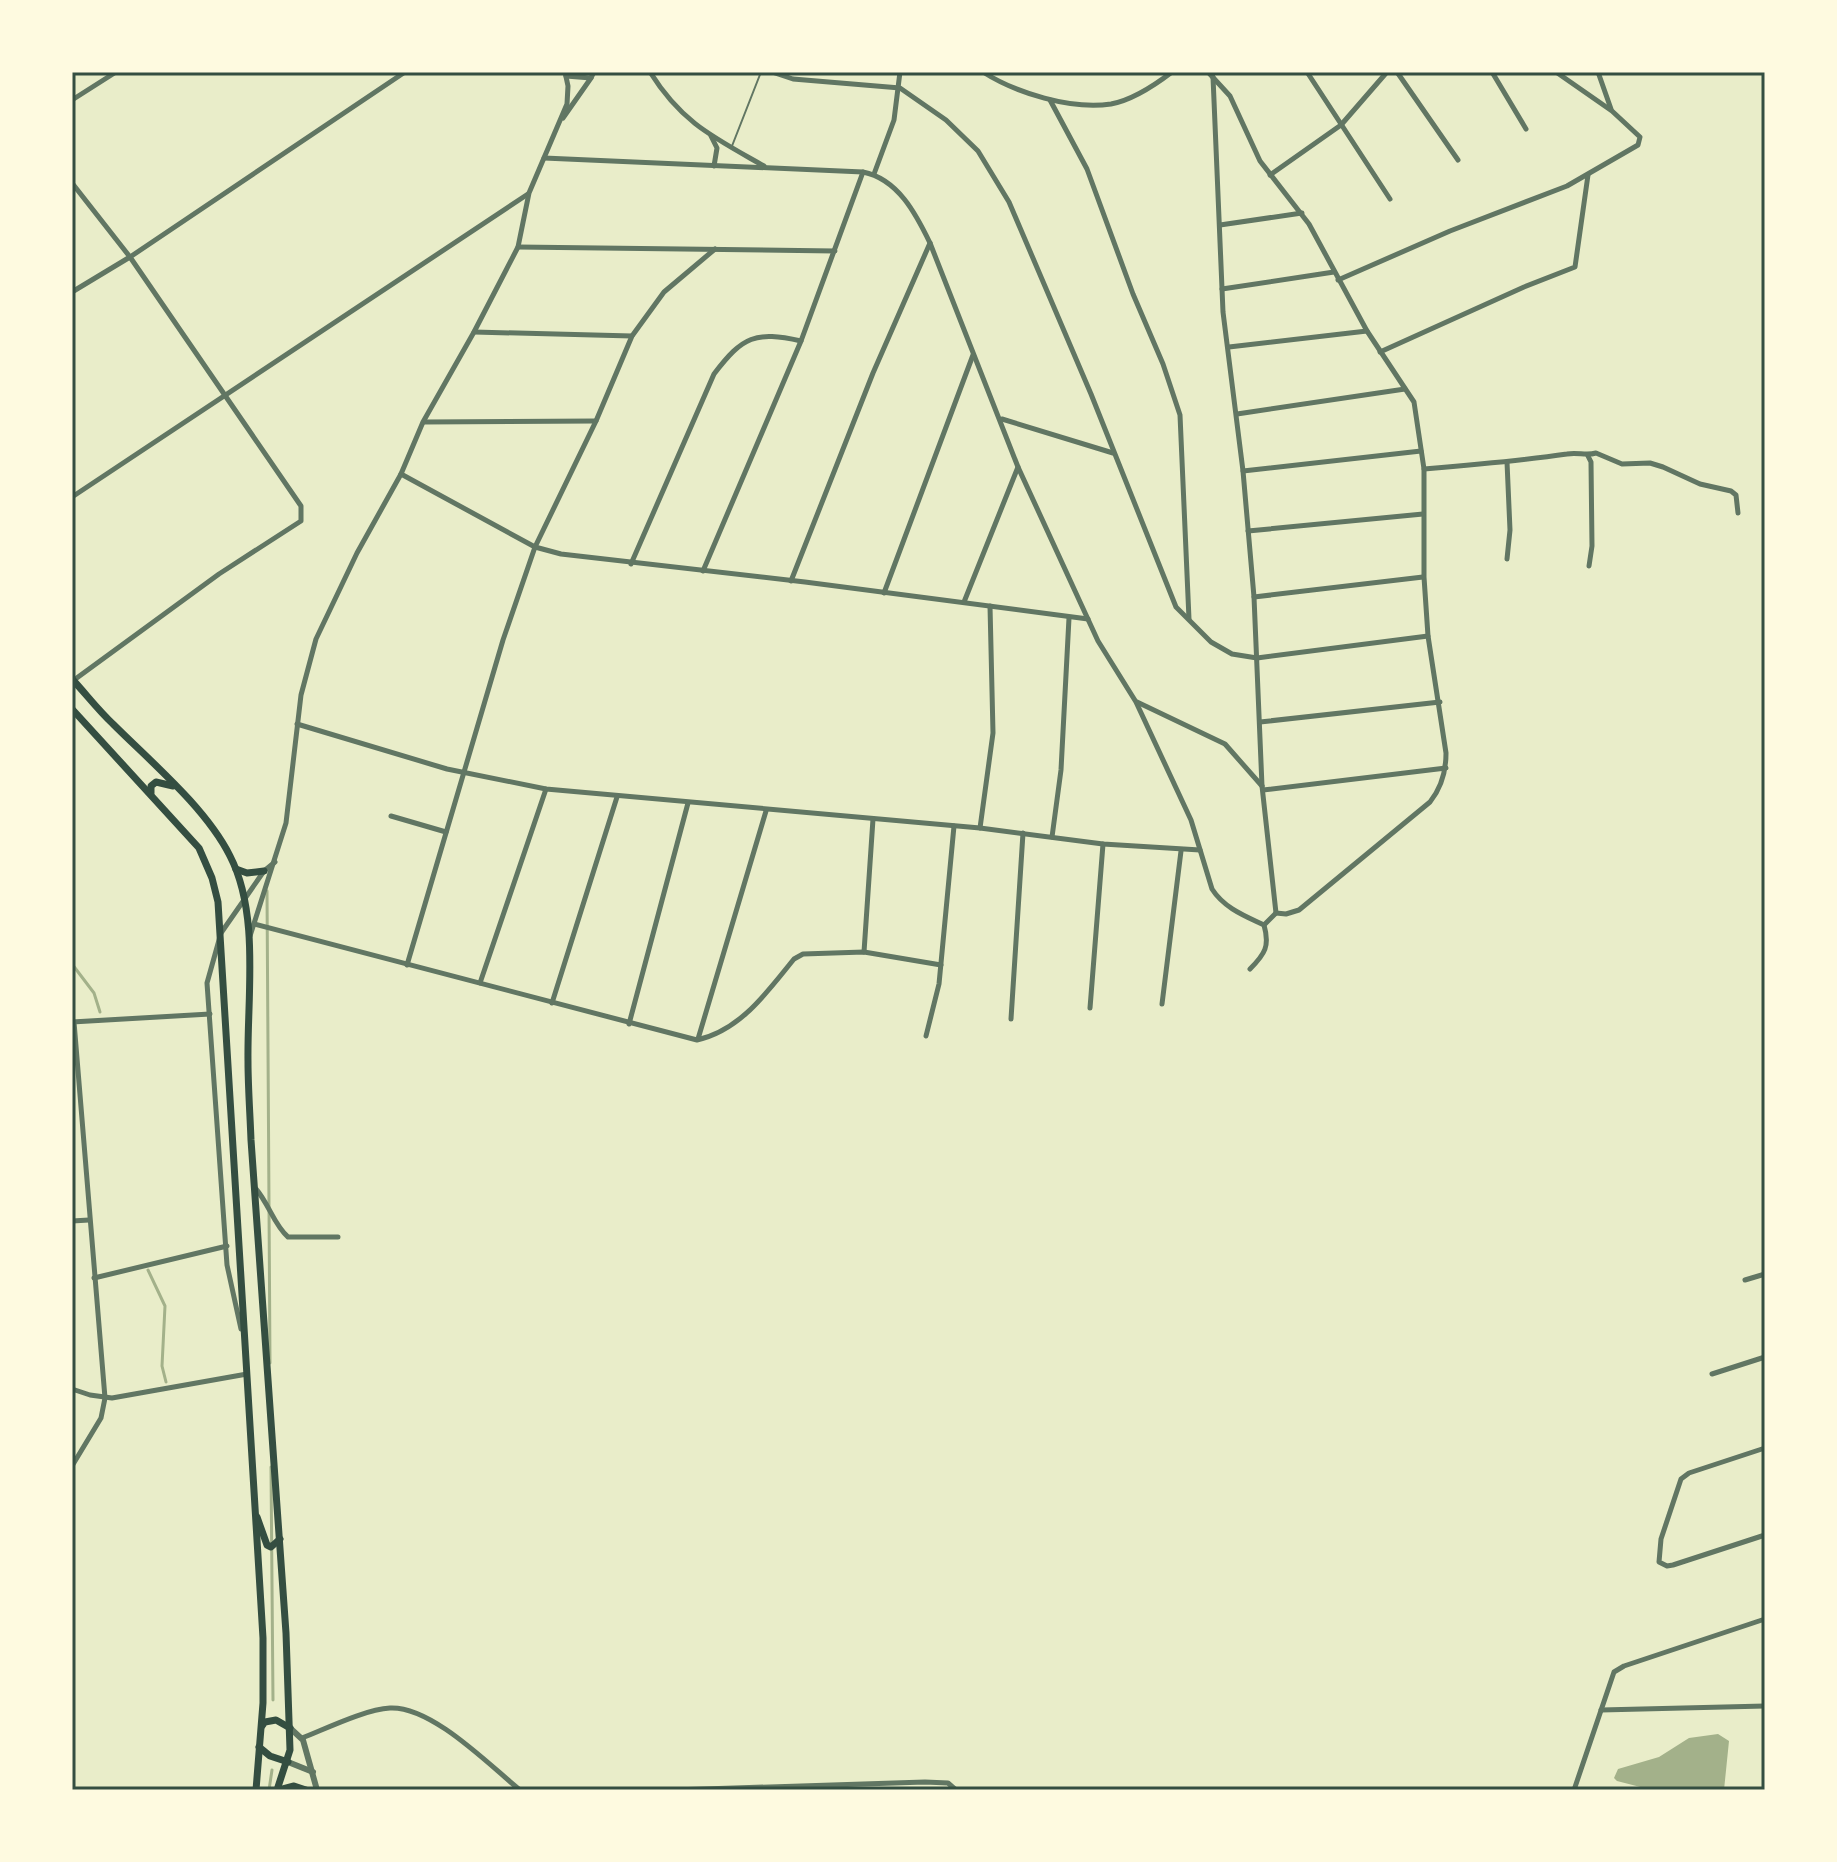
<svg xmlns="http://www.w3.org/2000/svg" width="1837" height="1862" font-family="'Asap Condensed',sans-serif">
<rect width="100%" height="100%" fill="#e9edc9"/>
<polygon fill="#a3b18a" points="1718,1734 1729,1741 1724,1790 1652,1790 1617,1781 1614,1778 1618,1769 1659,1757 1689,1738"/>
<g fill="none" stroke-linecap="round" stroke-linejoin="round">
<g stroke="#a3b18a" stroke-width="3">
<polyline points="267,891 270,1363"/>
<polyline points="72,964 94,993 100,1012"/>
<polyline points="148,1270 165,1306 162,1366 166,1382"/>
<polyline points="271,1467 273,1700"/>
<polyline points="269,1790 272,1770"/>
</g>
<polyline stroke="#617663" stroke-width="2" points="732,146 761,72"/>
<g stroke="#617663" stroke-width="5">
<path d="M 650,72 C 682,123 713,137 764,166"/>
<polyline points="772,72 793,79 900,88 946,120 978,151 1009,202 1091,394 1176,607 1211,642 1232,654 1257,658 1428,636"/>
<path d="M 983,72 C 1016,93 1071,110 1111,104 C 1133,100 1155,85 1172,72"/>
<path d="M 1208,72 L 1230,96 L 1260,161 L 1309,224 L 1367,331 L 1414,402 L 1424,469 L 1424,577 L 1428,636 L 1446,753 C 1446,771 1442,787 1430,802 L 1299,910 L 1286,914 L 1276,913"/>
<polyline points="1307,72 1390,199"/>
<polyline points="1397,72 1458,160"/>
<polyline points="1492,72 1526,129"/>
<polyline points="1598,72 1611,109"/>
<polyline points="566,76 591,78 594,72"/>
<polyline points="1213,77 1223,312 1243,471 1254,597 1262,786 1276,913"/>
<polyline points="72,100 116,72"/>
<polyline points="1050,100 1087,169 1133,294 1163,364 1180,415 1189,619"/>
<polyline points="563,118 591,78"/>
<polyline points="711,136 717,148 714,166"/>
<path d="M 544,158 L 863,172 C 898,179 916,214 930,243 L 1018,467 L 1098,641 L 1136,702 L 1191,820 L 1212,889 C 1224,908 1245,916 1264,925 C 1270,946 1265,954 1250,969"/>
<polyline points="874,174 894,120 900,72"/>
<polyline points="1270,175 1341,125 1387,72"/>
<polyline points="72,183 130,257 301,506 301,521 219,574 74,680"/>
<polyline points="1220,225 1302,213"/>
<polyline points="518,247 835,251"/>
<polyline points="1338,280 1450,231 1567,186 1638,145 1640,137 1612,111 1556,72"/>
<polyline points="1222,289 1334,272"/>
<polyline points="72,292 130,257 405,72"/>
<polyline points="474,332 632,336"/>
<polyline points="1229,347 1367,331"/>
<polyline points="1380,352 1524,287 1575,267 1588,175"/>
<polyline points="1237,414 1405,389"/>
<polyline points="1002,419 1113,453"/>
<polyline points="424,422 596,421"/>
<polyline points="1588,456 1591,462 1592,546 1589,566"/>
<polyline points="1507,462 1510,530 1507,559"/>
<path d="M 1424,469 C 1472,465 1519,461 1567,454 C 1578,452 1586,456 1596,453 L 1622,464 L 1650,463 L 1663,467 L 1700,484 L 1731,491 L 1736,495 L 1738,513"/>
<polyline points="1243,471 1421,451"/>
<polyline points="401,474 535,547 561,554 805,582 1088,619"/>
<polyline points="72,497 528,194"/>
<polyline points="1248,531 1423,514"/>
<path d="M 631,564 L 714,374 C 743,336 755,331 801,341"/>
<polyline points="703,571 801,341 863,172"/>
<polyline points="791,581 873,373 930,243"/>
<polyline points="884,593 973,355"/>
<polyline points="1254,597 1423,577"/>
<polyline points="964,602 1018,467"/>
<polyline points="1137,702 1225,744 1262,786"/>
<polyline points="1260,722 1440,702"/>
<polyline points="297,724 447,769 546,789 980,828 1103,844 1200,850"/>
<polyline points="1263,790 1446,768"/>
<polyline points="391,816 446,832"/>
<polyline points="980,828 993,733 990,606"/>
<polyline points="1052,837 1061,770 1069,618"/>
<path d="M 254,924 L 697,1040 C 741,1030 767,992 794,959 L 803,954 L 864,952 L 941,965"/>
<polyline points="1264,925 1276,913"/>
<polyline points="250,936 286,823 301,695 316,639 357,553 401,474 423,422 474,332 518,247 529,193 567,104 568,86 565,72"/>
<polyline points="864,952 873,819"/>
<polyline points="407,965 503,640 535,547 596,421 632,336 664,292 715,249"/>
<polyline points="480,983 546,789"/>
<polyline points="552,1003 617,797"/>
<polyline points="1162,1004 1181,851"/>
<polyline points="1090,1008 1103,844"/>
<polyline points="1011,1019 1023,833"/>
<polyline points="72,1022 210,1014"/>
<polyline points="629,1024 688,803"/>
<polyline points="926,1036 939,984 954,826"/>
<polyline points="698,1039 766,811"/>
<path d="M 256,1189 C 269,1204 274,1225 288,1237 L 338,1237"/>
<polyline points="72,1221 89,1220"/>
<polyline points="94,1278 227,1246"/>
<polyline points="1745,1280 1765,1274"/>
<polyline points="241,1329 227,1265 207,983 221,933 264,871 275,862"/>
<polyline points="1712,1374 1765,1357"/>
<polyline points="72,1389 90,1395 112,1398 247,1374"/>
<polyline points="1765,1448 1689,1473 1681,1479 1661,1539 1659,1562 1667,1566 1673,1565 1765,1535"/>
<polyline points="72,1466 101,1418 105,1398 74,1022"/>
<polyline points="1601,1710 1765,1706"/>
<path d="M 302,1738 C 325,1729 366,1709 390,1708 C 432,1706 489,1765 520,1790"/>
<polyline points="673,1790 925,1782 948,1783 956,1790"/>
<polyline points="1574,1790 1614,1672 1624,1666 1765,1619"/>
</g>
<g stroke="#617663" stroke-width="6">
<polyline points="290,1728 303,1740 317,1790"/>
<polyline points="288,1762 313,1772"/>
</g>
<g stroke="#344e41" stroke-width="7">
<path d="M 72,679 C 86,694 98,710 113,724 C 151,762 206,808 230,856 C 260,914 247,997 248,1061 C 248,1087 250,1113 251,1140 L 286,1633 L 290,1750 L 277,1790"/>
<polyline points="72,709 199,848 212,878 218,902 263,1638 263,1703 256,1790"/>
<polyline points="151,793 151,786 156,782 173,786"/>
<polyline points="236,869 247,873 264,871"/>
<polyline points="257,1517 267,1545 271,1547 280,1539"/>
<polyline points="262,1726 265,1722 276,1720 290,1728"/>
<polyline points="259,1747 270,1756 288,1762"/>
<polyline points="279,1790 294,1786 306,1790"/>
</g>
</g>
<rect width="1837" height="1862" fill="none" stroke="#fefae0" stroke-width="148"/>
<rect x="74" y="74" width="1689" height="1714" fill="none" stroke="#344e41" stroke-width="3"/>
</svg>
